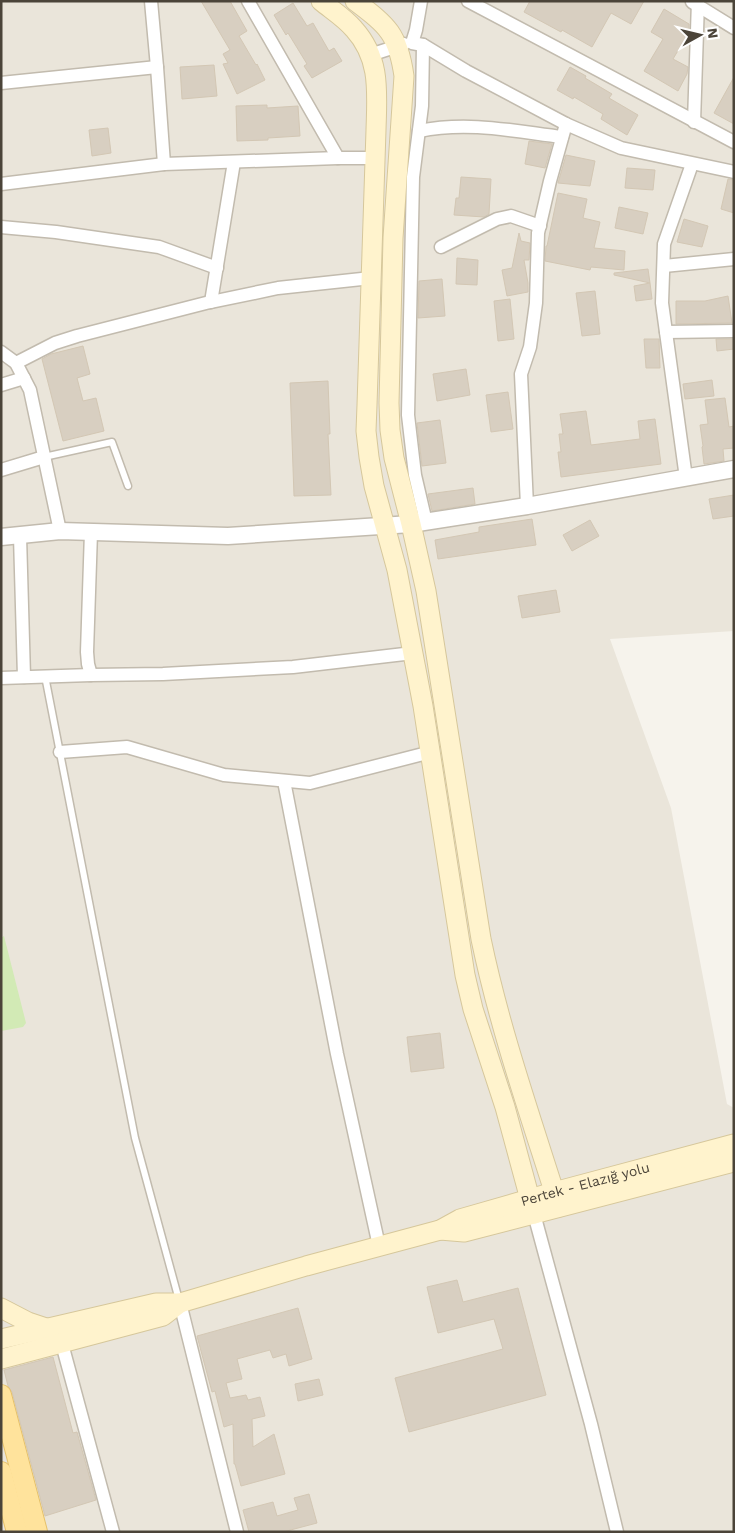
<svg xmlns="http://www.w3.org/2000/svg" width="735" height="1533" font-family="'Work Sans',sans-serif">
<rect width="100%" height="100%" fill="#f6f3ec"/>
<polygon fill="#eae5da" points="1,1 734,1 734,631 610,639 671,808 727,1104 734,1108 734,1532 1,1532"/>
<polygon fill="#d2eab5" points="4,936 26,1023 23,1027 1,1031 1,938"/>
<g fill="#d8cfc1" stroke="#d3c7b4">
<polygon points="201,1 230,1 247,31 239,36 256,65 257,64 265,80 237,94 223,64 228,63 223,54 230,50"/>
<polygon points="530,1 644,1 631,24 611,13 592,47 562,30 561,32 524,12"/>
<polygon points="293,3 307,26 313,23 329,51 334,48 342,61 312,78 304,66 307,64 288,33 286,35 274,15"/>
<polygon points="664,9 689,24 689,32 673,59 688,67 687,74 678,91 644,71 663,39 651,32"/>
<polygon points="214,65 217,96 182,99 180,67"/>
<polygon points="570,67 586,76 585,78 612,94 609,98 638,115 627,135 601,119 603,114 574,97 573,99 557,90"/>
<polygon points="734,77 734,124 714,113"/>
<polygon points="267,105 267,108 298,106 300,136 268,138 268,140 237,141 236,106"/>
<polygon points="108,128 111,153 92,156 89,130"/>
<polygon points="529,141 552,144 545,168 525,164"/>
<polygon points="566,155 595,161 590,186 558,183"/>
<polygon points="627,168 655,170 653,190 625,188"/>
<polygon points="461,177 491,179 489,214 484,217 454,215 456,198 459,198"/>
<polygon points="728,179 734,180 734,213 721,209"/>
<polygon points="558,193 587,199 583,218 600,222 594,248 625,251 624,270 591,267 590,270 545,261 546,246 547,246"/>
<polygon points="619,207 648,213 643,234 615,228"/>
<polygon points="684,219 708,226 702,247 677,242"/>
<polygon points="519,233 521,241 530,243 529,260 524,260 528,283 528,292 507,296 502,270 512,268"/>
<polygon points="457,258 478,260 477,285 456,284"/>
<polygon points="648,269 650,283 614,275 614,273"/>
<polygon points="442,279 445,316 418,318 419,281"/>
<polygon points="650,283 652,299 636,301 634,286"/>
<polygon points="595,291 600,334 582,336 576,293"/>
<polygon points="728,296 732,323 676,324 676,301 705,301"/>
<polygon points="510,299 514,339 498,341 494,301"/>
<polygon points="644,339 659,339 660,368 646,368"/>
<polygon points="716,339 734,339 734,349 717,351"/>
<polygon points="83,346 90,374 77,378 83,401 96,398 104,431 63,441 42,359 51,354"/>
<polygon points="466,369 470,395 437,401 433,374"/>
<polygon points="712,380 714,396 685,399 683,384"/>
<polygon points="328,381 330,434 328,434 331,495 294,496 290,383"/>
<polygon points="508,392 513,429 491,432 486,395"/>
<polygon points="725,398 729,427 734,426 734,448 723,449 724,461 704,464 702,447 703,446 700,425 708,424 705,400"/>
<polygon points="586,411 591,445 640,439 638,421 655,419 661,464 561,477 558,452 561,452 559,434 563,434 560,414"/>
<polygon points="440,420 446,463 422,466 417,423"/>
<polygon points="473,488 475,504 432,511 428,494"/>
<polygon points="734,495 734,516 713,519 709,499"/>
<polygon points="532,519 536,545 438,559 435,540 479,532 479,527"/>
<polygon points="590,520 599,536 572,551 563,535"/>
<polygon points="556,590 560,612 522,618 518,596"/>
<polygon points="440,1033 444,1068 411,1072 407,1037"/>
<polygon points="457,1280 463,1302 518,1288 546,1395 409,1432 395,1378 503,1349 494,1319 438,1333 427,1287"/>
<polygon points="298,1308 312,1359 289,1366 286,1354 273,1358 270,1350 237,1359 242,1379 226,1383 230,1398 246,1395 248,1400 260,1397 265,1416 252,1419 253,1447 274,1434 285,1474 241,1486 235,1464 234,1464 233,1424 224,1427 215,1391 212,1392 197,1336"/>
<polygon points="53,1357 73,1433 77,1432 96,1500 45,1516 12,1392 8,1386 4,1370"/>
<polygon points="319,1379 323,1395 298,1401 295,1384"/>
<polygon points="309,1494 317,1523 283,1532 249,1532 243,1510 273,1502 277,1516 298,1510 294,1498"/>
</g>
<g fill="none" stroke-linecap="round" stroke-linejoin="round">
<defs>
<g id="service">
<polyline points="44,457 112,442 128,486"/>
<polyline points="45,676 135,1138 179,1300"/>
</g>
<g id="minor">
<polyline points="151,1 157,67 164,164"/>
<polyline points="248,1 338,158"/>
<polyline points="421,1 416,30 412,43 423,45 466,71 566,124 621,148 734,172"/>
<polyline points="468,1 734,142"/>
<polyline points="692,2 734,28"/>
<polyline points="423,45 422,106 413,177 408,415 415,475 426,522"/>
<polyline points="370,55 404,44"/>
<polyline points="1,83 157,67"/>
<polyline points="694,122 698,1"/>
<path d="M 419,131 C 468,121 513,131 562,137"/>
<polyline points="1,184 164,164 338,158 375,158"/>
<polyline points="1,227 56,232 159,247 217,268"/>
<polyline points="441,247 497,219 511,216 540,226"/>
<polyline points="664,266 734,259"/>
<polyline points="211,302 234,162"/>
<polyline points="666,332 734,331"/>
<polyline points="1,352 16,363 30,390 60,531"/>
<polyline points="16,363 55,343 77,336 206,303 278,288 371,278"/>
<polyline points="1,385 24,378"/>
<polyline points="1,470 44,457"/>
<polyline points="686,478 662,303 664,244 692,164"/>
<polyline points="527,506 521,374 530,347 536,303 538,233 550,181 566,124"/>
<polyline points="91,532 87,652 88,664 91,675 163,674 293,667 413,653"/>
<polyline points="20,536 24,677"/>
<polyline points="1,678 91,675"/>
<polyline points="60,752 127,747 224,775 310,783 431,752"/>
<polyline points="284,781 337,1054 379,1246"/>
<polyline points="534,1214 591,1424 617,1532"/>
<polyline points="180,1303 237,1532"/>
<polyline points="62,1344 113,1532"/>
</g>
<polyline id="tertiary" points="1,537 60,531 228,536 411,524 527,506 734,469"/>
<g id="secondary">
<path d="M 321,1 C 332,10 345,18 354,29 C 381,59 377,92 376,130 L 367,405 L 366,431 L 369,457 L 374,486 L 397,570 L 423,706 L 465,975 L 473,1009 L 505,1107 L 534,1214"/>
<path d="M 355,1 C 388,26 398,34 404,76 L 393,238 L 389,403 L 390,430 L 394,458 L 411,524 L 426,591 L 481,939 C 500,1030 531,1118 559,1207"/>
<polyline points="440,1230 464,1232 734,1162"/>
<polyline points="1,1308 28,1322 46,1328"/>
<path id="s1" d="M 1,1339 L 156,1303 L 180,1303 L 306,1266 L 440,1230 L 460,1219 L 554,1192 L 734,1144"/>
<polyline points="1,1359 163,1316 180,1303"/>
</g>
<g id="primary">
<polyline points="1,1395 37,1532"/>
<polyline points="1,1472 17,1532"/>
</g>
</defs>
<use href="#service" stroke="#c2bbae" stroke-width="9"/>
<use href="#minor" stroke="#c2bbae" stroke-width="15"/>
<use href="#tertiary" stroke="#c2bbae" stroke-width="19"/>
<use href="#secondary" stroke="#d6c79b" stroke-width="21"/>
<use href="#primary" stroke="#e6c16a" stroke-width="22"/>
<use href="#service" stroke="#fff" stroke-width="6"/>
<use href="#minor" stroke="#fff" stroke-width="12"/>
<use href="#tertiary" stroke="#fff" stroke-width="16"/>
<use href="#secondary" stroke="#fff3cd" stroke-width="19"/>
<use href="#primary" stroke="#ffe39c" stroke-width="20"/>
</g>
<g text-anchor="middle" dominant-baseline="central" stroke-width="4.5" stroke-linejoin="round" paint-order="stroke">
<g font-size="14" fill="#4b4439" stroke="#fff">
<text stroke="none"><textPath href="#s1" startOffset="606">Pertek - Elazığ yolu</textPath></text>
</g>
</g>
<rect width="735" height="1533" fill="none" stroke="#4b4439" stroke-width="5"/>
<g transform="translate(700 35) rotate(82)" stroke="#ffffff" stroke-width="4" paint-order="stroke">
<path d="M0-4L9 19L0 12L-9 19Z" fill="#4b4439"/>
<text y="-8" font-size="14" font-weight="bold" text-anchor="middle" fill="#4b4439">N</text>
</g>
</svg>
